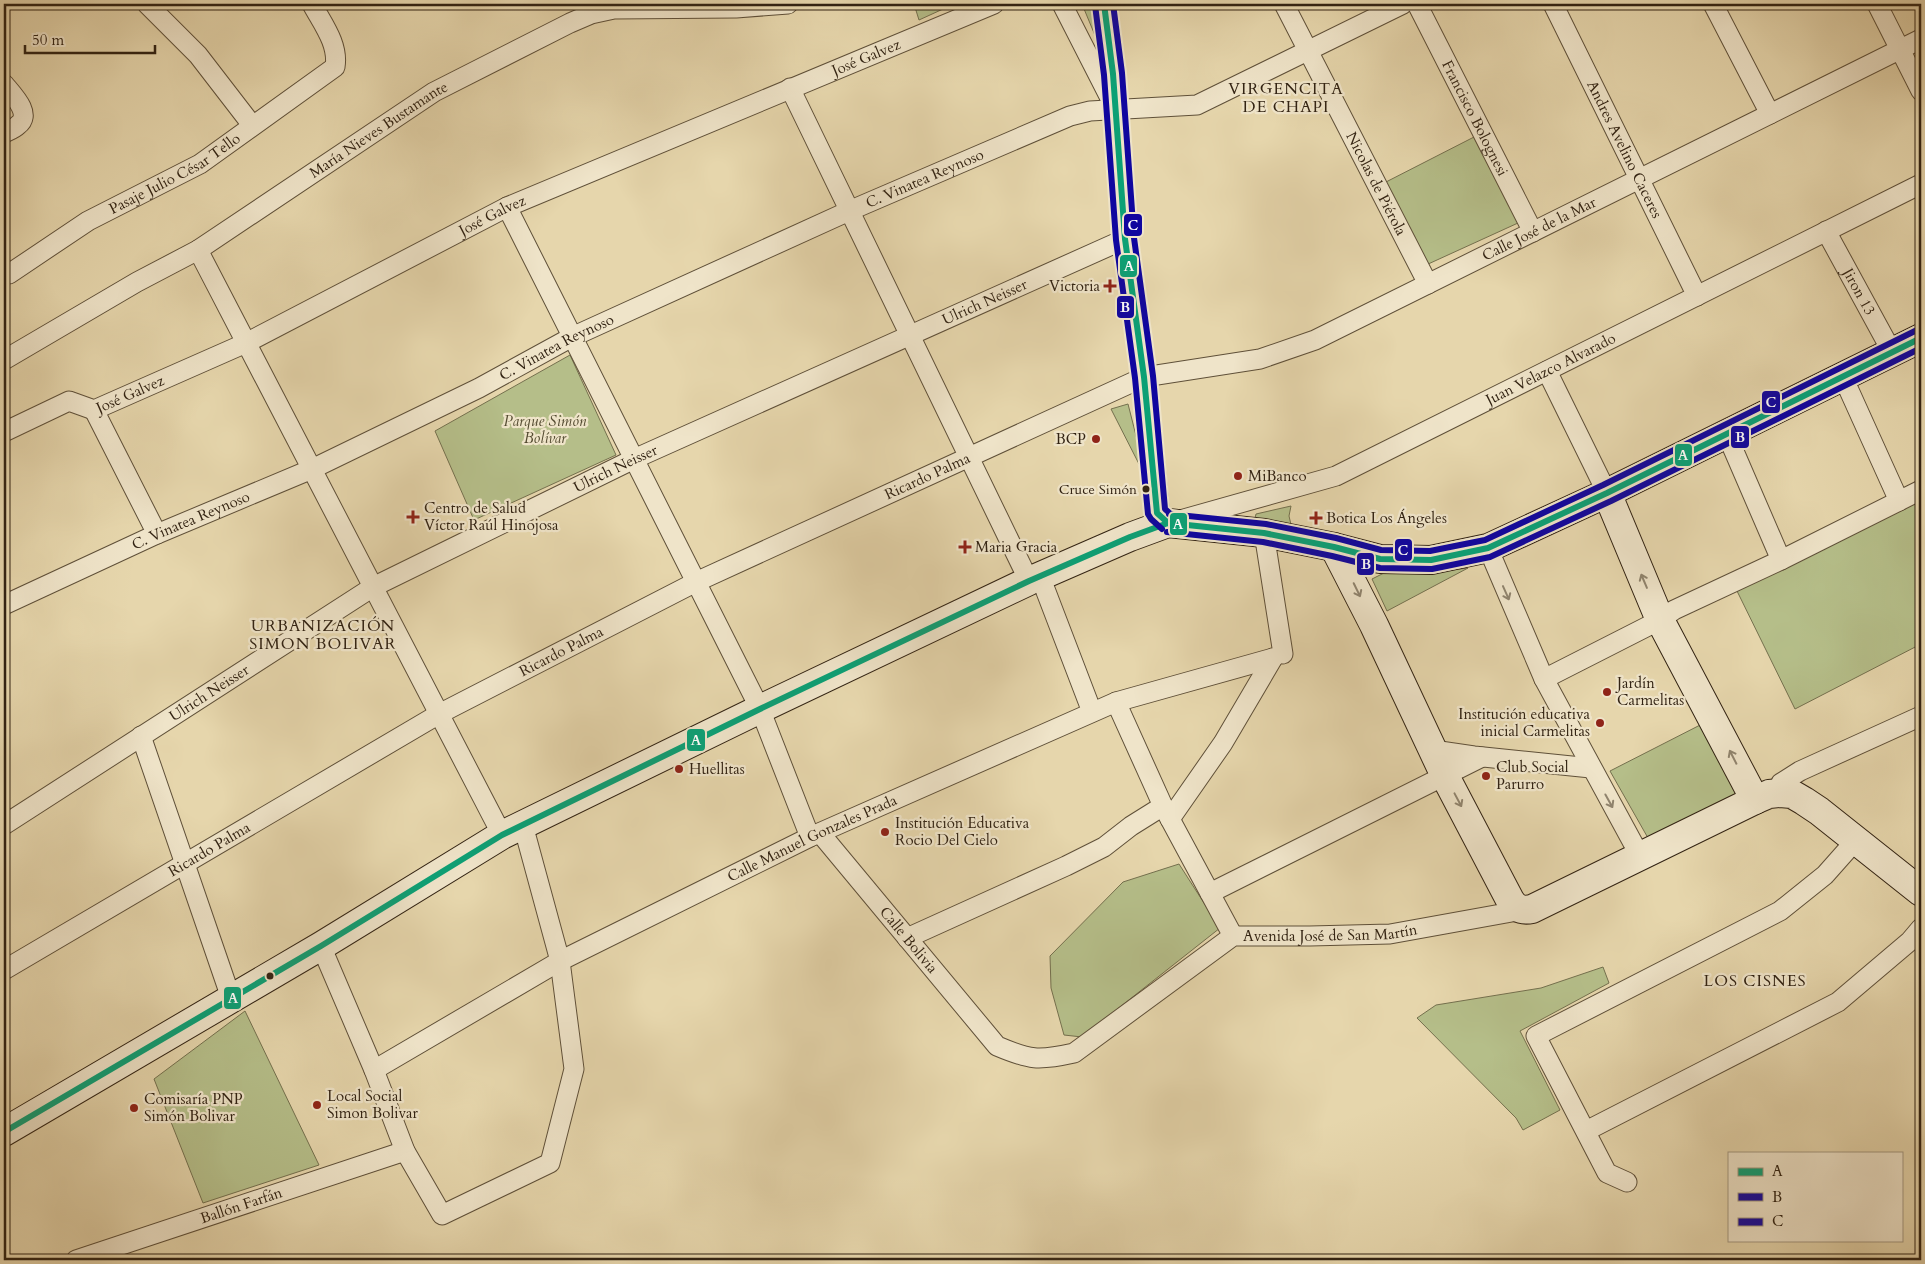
<svg xmlns="http://www.w3.org/2000/svg" width="1925" height="1264" font-family="Cardo,serif">
<rect width="100%" height="100%" fill="#e6d6ac"/>
<filter id="stains"><feTurbulence type="fractalNoise" baseFrequency=".004" numOctaves="4"/><feColorMatrix values="0 0 0 0 .2 0 0 0 0 .09 0 0 0 0 .02 0 0 0 .5 -.17"/></filter>
<radialGradient id="worn" r=".72"><stop offset=".6" stop-color="#630" stop-opacity="0"/><stop offset="1" stop-color="#630" stop-opacity=".3"/></radialGradient>
<g fill="#b5be89" stroke="#74704e">
<polygon points="914,4 954,4 919,20"/>
<polygon points="1082,4 1090,4 1099,45"/>
<polygon points="1474,137 1518,223 1426,265 1384,183"/>
<polygon points="570,355 616,455 474,520 435,431"/>
<polygon points="1128,404 1143,463 1139,464 1111,409"/>
<polygon points="1921,499 1921,644 1795,709 1737,591"/>
<polygon points="1291,506 1289,516 1292,529 1255,518 1256,514"/>
<polygon points="1468,568 1387,611 1372,579 1384,573 1426,573"/>
<polygon points="1706,722 1741,791 1648,838 1610,771"/>
<polygon points="1179,864 1220,928 1082,1037 1064,1035 1051,988 1050,956 1123,882"/>
<polygon points="1603,967 1609,983 1520,1031 1560,1110 1523,1130 1516,1118 1417,1018 1436,1005 1541,988"/>
<polygon points="245,1011 319,1165 203,1203 154,1079"/>
</g>
<g fill="none" stroke-linecap="round" stroke-linejoin="round">
<defs>
<g id="minor">
<polyline points="147,4 198,55 252,125"/>
<polyline points="1062,4 1113,104"/>
<path id="s1" d="M 1284,4 L 1428,284"/>
<path id="s2" d="M 1417,4 L 1533,232"/>
<path id="s3" d="M 1553,4 L 1697,296"/>
<polyline points="1713,4 1770,114"/>
<polyline points="1877,4 1921,91"/>
<path d="M 4,84 C 12,94 33,114 18,125 C 14,129 8,131 4,133"/>
<polyline points="790,88 1029,581"/>
<polyline points="507,207 760,709 810,837"/>
<path id="s4" d="M 1826,231 L 1892,352"/>
<polyline points="198,250 502,835"/>
<path id="s5" d="M 9,274 L 88,221 L 200,164 L 335,67 C 339,44 322,23 312,4"/>
<path id="s6" d="M 4,360 L 137,282 L 198,250 L 434,92 L 570,23 L 591,14 L 614,9 L 736,8 L 788,4"/>
<polyline points="1547,371 1607,493"/>
<polyline points="1843,377 1899,501"/>
<polyline points="94,410 157,534"/>
<path id="s7" d="M 4,432 L 69,401 L 94,410 L 246,343 L 507,207 L 994,4"/>
<polyline points="1727,435 1781,560"/>
<path id="s8" d="M 1180,520 L 1336,476 L 1921,184"/>
<polyline points="1264,533 1283,654"/>
<polyline points="1488,548 1544,679 1640,856"/>
<polyline points="1040,576 1092,712"/>
<path id="s9" d="M 4,605 L 157,534 L 312,469 L 479,388 L 572,337 L 849,211 L 1070,116 L 1090,111 L 1197,105 L 1403,4"/>
<polyline points="1544,679 1660,620 1674,610 1781,560 1921,490"/>
<polyline points="1116,702 1163,806 1233,936"/>
<polyline points="141,736 231,998"/>
<polyline points="1433,750 1474,756 1591,768"/>
<polyline points="1780,793 1781,783 1800,771 1921,716"/>
<polyline points="1170,819 1223,743 1273,658"/>
<path id="s10" d="M 4,825 L 373,587 L 634,459 L 1125,239"/>
<path id="s11" d="M 820,833 L 997,1046 C 1030,1060 1038,1061 1074,1053 L 1233,936 L 1310,936 L 1390,934 L 1523,910"/>
<polyline points="1210,893 1482,757"/>
<polyline points="907,938 1066,866 1104,847 1131,826 1163,806"/>
<polyline points="321,946 374,1070 405,1151 442,1215 550,1163 574,1069 560,961 523,825"/>
<path id="s12" d="M 4,970 L 439,714 L 696,582 L 1144,377 L 1260,359 L 1315,340 L 1921,39"/>
<path id="s13" d="M 374,1070 L 560,961 L 810,837 L 1116,702 L 1273,658"/>
<polyline points="1586,1131 1838,1002 1910,941 1921,928"/>
<polyline points="1627,1182 1607,1173 1536,1036 1780,911 1825,875 1856,840"/>
<path id="s14" d="M 76,1260 L 405,1151"/>
</g>
<polyline id="tertiary" points="1104,4 1113,74 1125,239 1144,377 1157,513 1168,523"/>
<g id="secondary">
<polyline points="1607,493 1660,620 1755,800"/>
<path d="M 1334,547 L 1374,625 L 1445,776 L 1510,900 C 1516,909 1522,911 1532,909 L 1755,800 L 1769,794 L 1780,793 L 1792,794 L 1804,801 L 1819,811 L 1921,892"/>
<polyline points="4,1132 321,946 502,835 760,709 1029,581 1130,537 1168,523 1264,533 1334,547 1380,559 1431,560 1488,548 1607,493 1921,338"/>
</g>
</defs>
<use href="#minor" stroke="#5f5039" stroke-width="21"/>
<use href="#tertiary" stroke="#5f5039" stroke-width="26"/>
<use href="#secondary" stroke="#322313" stroke-width="30"/>
<use href="#minor" stroke="#efe4c9" stroke-width="19"/>
<use href="#tertiary" stroke="#efe4c9" stroke-width="24"/>
<use href="#secondary" stroke="#efe4c9" stroke-width="28"/>
<defs>
<g id="bus-1">
<polyline points="1104,4 1113,74 1125,239 1144,377 1157,513 1168,523"/>
<polyline points="4,1132 321,946 502,835 760,709 1029,581 1130,537 1168,523 1264,533 1334,547 1380,559 1431,560 1488,548 1607,493 1921,338"/>
</g>
<g id="bus-2">
<polyline points="1095,5 1104,75 1116,240 1135,378 1148,514 1151,519 1162,529"/>
<polyline points="1167,532 1263,542 1332,556 1380,568 1432,569 1490,557 1611,501 1921,348"/>
</g>
<g id="bus-3">
<polyline points="1113,4 1122,73 1134,238 1153,376 1165,509 1174,517"/>
<polyline points="1169,514 1266,524 1336,538 1381,550 1430,551 1485,540 1603,485 1917,330"/>
</g>
</defs>
<use href="#bus-1" stroke="#efe4c9" stroke-width="10"/>
<use href="#bus-2" stroke="#efe4c9" stroke-width="10"/>
<use href="#bus-3" stroke="#efe4c9" stroke-width="10"/>
<use href="#bus-1" stroke="#0ca075" stroke-width="6"/>
<use href="#bus-2" stroke="#10069f" stroke-width="6"/>
<use href="#bus-3" stroke="#10069f" stroke-width="6"/>
</g>
<defs><path id="oneway-shaft" d="M-6 0H5M1.5-3L5.5 0L1.5 3" fill="none" stroke-width="1.6" stroke-linecap="round" stroke-linejoin="round" transform="scale(1.25)"/></defs>
<g stroke="#90846e">
<use href="#oneway-shaft" transform="translate(1644 581) rotate(-113)"/>
<use href="#oneway-shaft" transform="translate(1357 590) rotate(64)"/>
<use href="#oneway-shaft" transform="translate(1506 593) rotate(66)"/>
<use href="#oneway-shaft" transform="translate(1733 757) rotate(-117)"/>
<use href="#oneway-shaft" transform="translate(1458 800) rotate(62)"/>
<use href="#oneway-shaft" transform="translate(1609 801) rotate(61)"/>
</g>
<g fill="#8f2418" stroke="#efe4c9" stroke-width="2">
<path d="M1107.5 278.5h5v5h5v5h-5v5h-5v-5h-5v-5h5z"/>
<circle cx="1096" cy="439" r="5"/>
<circle cx="1238" cy="476" r="5"/>
<path d="M410.5 509.5h5v5h5v5h-5v5h-5v-5h-5v-5h5z"/>
<path d="M1313.5 510.5h5v5h5v5h-5v5h-5v-5h-5v-5h5z"/>
<path d="M962.5 539.5h5v5h5v5h-5v5h-5v-5h-5v-5h5z"/>
<circle cx="1607" cy="692" r="5"/>
<circle cx="1600" cy="723" r="5"/>
<circle cx="679" cy="769" r="5"/>
<circle cx="1486" cy="776" r="5"/>
<circle cx="885" cy="832" r="5"/>
<circle cx="317" cy="1105" r="5"/>
<circle cx="134" cy="1108" r="5"/>
</g>
<g fill="#322313" stroke="#efe4c9" stroke-width="2">
<circle cx="1146" cy="489" r="4.5"/>
<circle cx="270" cy="976" r="4.5"/>
</g>
<g text-anchor="middle" dominant-baseline="central" stroke-width="4.5" stroke-linejoin="round" paint-order="stroke">
<g font-size="14" fill="#322313" stroke="#efe4c9" text-anchor="end">
<text x="1137" y="489">Cruce Simón</text>
</g>
<g font-size="15" fill="#322313" stroke="#efe4c9">
<text stroke="none"><textPath href="#s7" startOffset="948">José Galvez</textPath></text>
<text stroke="none"><textPath href="#s2" startOffset="128">Francisco Bolognesi</textPath></text>
<text stroke="none"><textPath href="#s6" startOffset="440">María Nieves Bustamante</textPath></text>
<text stroke="none"><textPath href="#s3" startOffset="162">Andres Avelino Caceres</textPath></text>
<text stroke="none"><textPath href="#s5" startOffset="194">Pasaje Julio César Tello</textPath></text>
<text stroke="none"><textPath href="#s9" startOffset="1015">C. Vinatea Reynoso</textPath></text>
<text stroke="none"><textPath href="#s1" startOffset="202">Nicolas de Piérola</textPath></text>
<text stroke="none"><textPath href="#s7" startOffset="542">José Galvez</textPath></text>
<text stroke="none"><textPath href="#s12" startOffset="1712">Calle José de la Mar</textPath></text>
<text stroke="none"><textPath href="#s4" startOffset="69">Jiron 13</textPath></text>
<text stroke="none"><textPath href="#s10" startOffset="1114">Ulrich Neisser</textPath></text>
<text stroke="none"><textPath href="#s9" startOffset="610">C. Vinatea Reynoso</textPath></text>
<text stroke="none"><textPath href="#s8" startOffset="402">Juan Velazco Alvarado</textPath></text>
<text stroke="none"><textPath href="#s7" startOffset="138">José Galvez</textPath></text>
<text stroke="none"><textPath href="#s10" startOffset="709">Ulrich Neisser</textPath></text>
<text stroke="none"><textPath href="#s12" startOffset="1048">Ricardo Palma</textPath></text>
<text stroke="none"><textPath href="#s9" startOffset="205">C. Vinatea Reynoso</textPath></text>
<text stroke="none"><textPath href="#s12" startOffset="642">Ricardo Palma</textPath></text>
<text stroke="none"><textPath href="#s10" startOffset="244">Ulrich Neisser</textPath></text>
<text stroke="none"><textPath href="#s13" startOffset="496">Calle Manuel Gonzales Prada</textPath></text>
<text stroke="none"><textPath href="#s12" startOffset="238">Ricardo Palma</textPath></text>
<text stroke="none"><textPath href="#s11" startOffset="651">Avenida José de San Martín</textPath></text>
<text stroke="none"><textPath href="#s11" startOffset="139">Calle Bolivia</textPath></text>
<text stroke="none"><textPath href="#s14" startOffset="174">Ballón Farfán</textPath></text>
</g>
<g font-size="15" fill="#322313" stroke="#efe4c9" text-anchor="start">
<text x="1100" y="286" text-anchor="end">Victoria</text>
<text x="1086" y="439" text-anchor="end">BCP</text>
<text x="1248" y="476">MiBanco</text>
<text x="424" y="508">Centro de Salud<tspan x="424" dy="17">Víctor Raúl Hinojosa</tspan></text>
<text x="1326" y="518">Botica Los Ángeles</text>
<text x="975" y="547">Maria Gracia</text>
<text x="1617" y="683">Jardín<tspan x="1617" dy="17">Carmelitas</tspan></text>
<text x="1590" y="714" text-anchor="end">Institución educativa<tspan x="1590" dy="17">inicial Carmelitas</tspan></text>
<text x="1496" y="767">Club Social<tspan x="1496" dy="17">Parurro</tspan></text>
<text x="689" y="769">Huellitas</text>
<text x="895" y="823">Institución Educativa<tspan x="895" dy="17">Rocio Del Cielo</tspan></text>
<text x="327" y="1096">Local Social<tspan x="327" dy="17">Simon Bolivar</tspan></text>
<text x="144" y="1099">Comisaría PNP<tspan x="144" dy="17">Simón Bolivar</tspan></text>
</g>
<g font-size="15" font-style="italic" fill="#534a30" stroke="#efe4c9">
<text x="545" y="421">Parque Simón<tspan x="545" dy="17">Bolívar</tspan></text>
</g>
<g font-size="16" letter-spacing="1" fill="#322313" stroke="#efe4c9">
<text x="1286" y="89">VIRGENCITA<tspan x="1286" dy="18">DE CHAPI</tspan></text>
<text x="323" y="626">URBANIZACIÓN<tspan x="323" dy="18">SIMON BOLIVAR</tspan></text>
<text x="1755" y="981">LOS CISNES</text>
</g>
</g>
<g stroke="#efe4c9" stroke-width="2">
<rect x="1123" y="213" width="20" height="24" rx="5" fill="#10069f"/>
<rect x="1119" y="254" width="19" height="24" rx="5" fill="#0ca075"/>
<rect x="1116" y="295" width="19" height="24" rx="5" fill="#10069f"/>
<rect x="1761" y="390" width="20" height="24" rx="5" fill="#10069f"/>
<rect x="1730" y="425" width="20" height="24" rx="5" fill="#10069f"/>
<rect x="1674" y="443" width="19" height="24" rx="5" fill="#0ca075"/>
<rect x="1169" y="512" width="19" height="24" rx="5" fill="#0ca075"/>
<rect x="1394" y="538" width="19" height="24" rx="5" fill="#10069f"/>
<rect x="1356" y="552" width="19" height="24" rx="5" fill="#10069f"/>
<rect x="686" y="728" width="20" height="24" rx="5" fill="#0ca075"/>
<rect x="223" y="986" width="19" height="24" rx="5" fill="#0ca075"/>
</g>
<g font-size="14" text-anchor="middle" font-weight="bold" fill="#fff">
<text x="1133" y="230">C</text>
<text x="1129" y="271">A</text>
<text x="1125" y="312">B</text>
<text x="1771" y="407">C</text>
<text x="1740" y="442">B</text>
<text x="1683" y="460">A</text>
<text x="1178" y="529">A</text>
<text x="1403" y="555">C</text>
<text x="1366" y="569">B</text>
<text x="696" y="745">A</text>
<text x="233" y="1003">A</text>
</g>
<rect width="1925" height="1264" fill="none" stroke="#e6d6ac" stroke-width="20"/>
<rect x="5" y="5" width="1915" height="1254" fill="none" stroke="#322313" stroke-width="2.5"/>
<rect x="10" y="10" width="1905" height="1244" fill="none" stroke="#322313"/>
<rect x="1728" y="1152" width="175" height="90" fill="#efe4c9" stroke="#a39780"/>
<rect x="1738" y="1168" width="25" height="8" fill="#0ca075" stroke="#a39780"/>
<text x="1772" y="1176" font-size="15" fill="#322313">A</text>
<rect x="1738" y="1193" width="25" height="8" fill="#10069f" stroke="#a39780"/>
<text x="1772" y="1202" font-size="15" fill="#322313">B</text>
<rect x="1738" y="1218" width="25" height="8" fill="#10069f" stroke="#a39780"/>
<text x="1772" y="1226" font-size="15" fill="#322313">C</text>
<path d="M25 45v8h130v-8" fill="none" stroke="#322313" stroke-width="2.5"/>
<text x="32" y="45" font-size="15" fill="#322313" stroke="#efe4c9" stroke-width="4" paint-order="stroke">50 m</text>
<rect width="100%" height="100%" filter="url(#stains)"/>
<rect width="100%" height="100%" fill="url(#worn)"/>
</svg>
